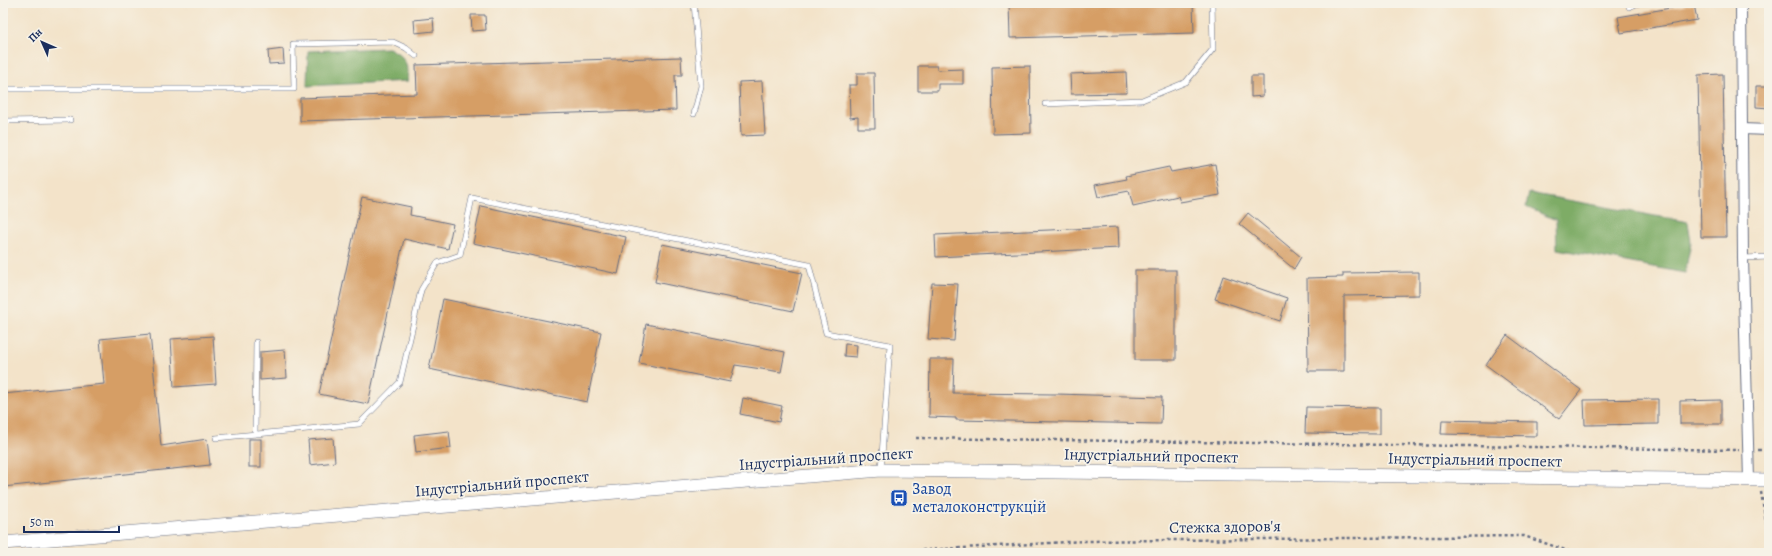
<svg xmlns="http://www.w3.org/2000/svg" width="1772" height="556" font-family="Alegreya,serif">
<rect width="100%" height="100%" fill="#f7f3e8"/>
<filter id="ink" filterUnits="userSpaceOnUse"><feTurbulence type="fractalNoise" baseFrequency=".025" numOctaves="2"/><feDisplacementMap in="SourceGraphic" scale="8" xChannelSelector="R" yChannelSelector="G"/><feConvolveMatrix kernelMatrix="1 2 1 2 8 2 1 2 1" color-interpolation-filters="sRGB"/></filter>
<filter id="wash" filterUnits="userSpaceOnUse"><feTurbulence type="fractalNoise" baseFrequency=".012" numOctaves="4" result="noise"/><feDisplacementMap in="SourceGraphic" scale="16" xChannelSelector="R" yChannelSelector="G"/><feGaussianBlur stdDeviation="0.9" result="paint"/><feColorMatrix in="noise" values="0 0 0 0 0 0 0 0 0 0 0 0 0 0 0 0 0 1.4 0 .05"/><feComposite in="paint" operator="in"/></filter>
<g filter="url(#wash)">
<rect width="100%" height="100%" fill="#f3e3c9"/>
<g fill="#7eac66" stroke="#4c6e62">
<path d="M 389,48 C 406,57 407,62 408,81 L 307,86 L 308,51 Z"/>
<polygon points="1529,193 1688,222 1691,242 1685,273 1557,249 1556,220 1526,207"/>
</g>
<g id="blocks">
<g fill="#d69e65">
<polygon points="1009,3 1193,3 1194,33 1010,38"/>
<polygon points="1694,4 1697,20 1621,33 1618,17"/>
<polygon points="471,15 485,15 486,30 472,31"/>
<polygon points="433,18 434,31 415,33 414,20"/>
<polygon points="283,49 284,63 269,64 268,51"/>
<polygon points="681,57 682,75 675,75 676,110 300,121 300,98 417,94 416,65"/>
<polygon points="918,66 937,66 937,70 963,69 963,84 938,84 938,91 918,91"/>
<polygon points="1030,66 1031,133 993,134 992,67"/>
<polygon points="1126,72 1127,93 1071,94 1070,74"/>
<polygon points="857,73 874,73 875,128 858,128 858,117 850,118 849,85 857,85"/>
<polygon points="1723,74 1726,237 1701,237 1698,75"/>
<polygon points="1251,76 1263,76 1263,96 1251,97"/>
<polygon points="762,81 765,135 741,136 739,82"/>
<polygon points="1756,86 1769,86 1769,108 1756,107"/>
<polygon points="1215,164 1220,195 1180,202 1178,196 1133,206 1129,191 1098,197 1095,185 1127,179 1126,176 1169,167 1171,172"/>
<polygon points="362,197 411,207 410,215 453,224 448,249 404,239 368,404 319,394"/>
<polygon points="481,206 626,237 618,274 473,243"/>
<polygon points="1248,213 1301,257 1294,269 1239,224"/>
<polygon points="1118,227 1119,248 936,257 935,235"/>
<polygon points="662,244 802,273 793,311 655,282"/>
<rect x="1135" y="270" width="41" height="90"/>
<polygon points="1419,272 1419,295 1344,296 1344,371 1308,371 1307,278 1343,277 1343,273"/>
<polygon points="1223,276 1287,298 1280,321 1215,299"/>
<polygon points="932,283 958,284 954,341 928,339"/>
<polygon points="443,299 601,332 587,402 429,369"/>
<polygon points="646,324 785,352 781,372 735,365 730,382 639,363"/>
<polygon points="150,334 161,446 207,439 210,465 3,487 3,394 104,384 100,339"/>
<polygon points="1507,335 1581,390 1559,419 1486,365"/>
<polygon points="213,336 216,384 174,387 171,339"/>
<polygon points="845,344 857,345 856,357 844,356"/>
<polygon points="285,350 287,378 260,380 260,352"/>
<polygon points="930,359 954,359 953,393 1056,394 1162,397 1161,424 956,420 956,418 929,417"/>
<polygon points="743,398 782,406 779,422 740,414"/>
<polygon points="1658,399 1658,424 1585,425 1584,400"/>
<polygon points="1721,400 1721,424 1680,424 1680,401"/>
<polygon points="1306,407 1380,408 1380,434 1305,433"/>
<polygon points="1442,420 1537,422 1537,436 1441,434"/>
<polygon points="449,431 451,448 416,452 414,435"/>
<polygon points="333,438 335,462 310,465 308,440"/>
<rect x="249" y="439" width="12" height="28"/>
</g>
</g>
</g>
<g filter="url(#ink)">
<use href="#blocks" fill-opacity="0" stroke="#676e83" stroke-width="1"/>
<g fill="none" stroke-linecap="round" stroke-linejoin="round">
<defs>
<g id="service">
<polyline points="694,3 701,86 694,114"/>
<polyline points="1629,7 1639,3"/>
<polyline points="3,89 294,89 293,44 393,42 406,48 416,56"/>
<polyline points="1045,104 1142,100 1186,82 1213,49 1212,3"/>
<polyline points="3,121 70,120"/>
<polyline points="1743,258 1769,257"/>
<polyline points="255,434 256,342"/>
<polyline points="216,438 359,424 400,382 421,290 437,263 460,255 472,198 809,265 826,333 890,345 881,469"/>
</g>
<g id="minor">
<polyline points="1741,3 1743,258 1749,480"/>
<polyline points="1742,129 1769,130"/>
</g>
<polyline id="tertiary" points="3,543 881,470 1769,480"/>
</defs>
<use href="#service" stroke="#676e83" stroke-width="6"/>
<use href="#minor" stroke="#676e83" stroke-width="12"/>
<use href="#tertiary" stroke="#676e83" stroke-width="14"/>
<g stroke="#676e83" stroke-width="2.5" stroke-dasharray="3 3" stroke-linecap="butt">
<polyline points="1768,275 1769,327"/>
<polyline points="916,438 1739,450"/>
<polyline points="1758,450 1769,450"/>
<polyline points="1766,468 1769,459"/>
<polyline points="1761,492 1766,522 1769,530"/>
<polyline points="874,553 1085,541 1524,536 1574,553"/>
</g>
<use href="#service" stroke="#fff" stroke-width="5"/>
<use href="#minor" stroke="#fff" stroke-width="10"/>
<use href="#tertiary" stroke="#fff" stroke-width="13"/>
</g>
</g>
<defs>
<symbol id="bus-square" viewBox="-11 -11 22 22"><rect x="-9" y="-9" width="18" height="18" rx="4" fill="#1a4fb4" stroke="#f7f3e8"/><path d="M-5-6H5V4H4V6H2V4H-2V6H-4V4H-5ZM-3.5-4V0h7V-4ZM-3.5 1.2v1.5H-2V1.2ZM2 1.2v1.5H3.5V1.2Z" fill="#fff"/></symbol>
</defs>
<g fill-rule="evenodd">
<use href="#bus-square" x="889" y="488" width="20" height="20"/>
</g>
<g text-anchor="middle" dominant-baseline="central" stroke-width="3.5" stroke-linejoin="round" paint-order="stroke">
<g font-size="16" fill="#1b2f5e" stroke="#f7f3e8">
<text transform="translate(1151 456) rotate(1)">Індустріальний проспект</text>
<text transform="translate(826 459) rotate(-4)">Індустріальний проспект</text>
<text transform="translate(1475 460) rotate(1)">Індустріальний проспект</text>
<text transform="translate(502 484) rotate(-5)">Індустріальний проспект</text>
<text transform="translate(1225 527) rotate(-1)">Стежка здоров'я</text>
</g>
<g font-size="16" fill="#164399" stroke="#f7f3e8" text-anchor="start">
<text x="912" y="489">Завод<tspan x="912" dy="18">металоконструкцій</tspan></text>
</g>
</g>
<rect width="1772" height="556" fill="none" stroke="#f7f3e8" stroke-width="16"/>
<g transform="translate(42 42) rotate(315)" stroke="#f7f3e8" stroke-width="3" paint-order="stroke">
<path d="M0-3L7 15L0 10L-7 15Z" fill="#1b2f5e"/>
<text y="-6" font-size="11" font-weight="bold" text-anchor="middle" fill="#1b2f5e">Пн</text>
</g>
<path d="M24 526v6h95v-6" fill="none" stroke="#1b2f5e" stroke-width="2"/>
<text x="30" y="526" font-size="12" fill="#1b2f5e" stroke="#f7f3e8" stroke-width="3" paint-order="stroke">50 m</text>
</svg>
